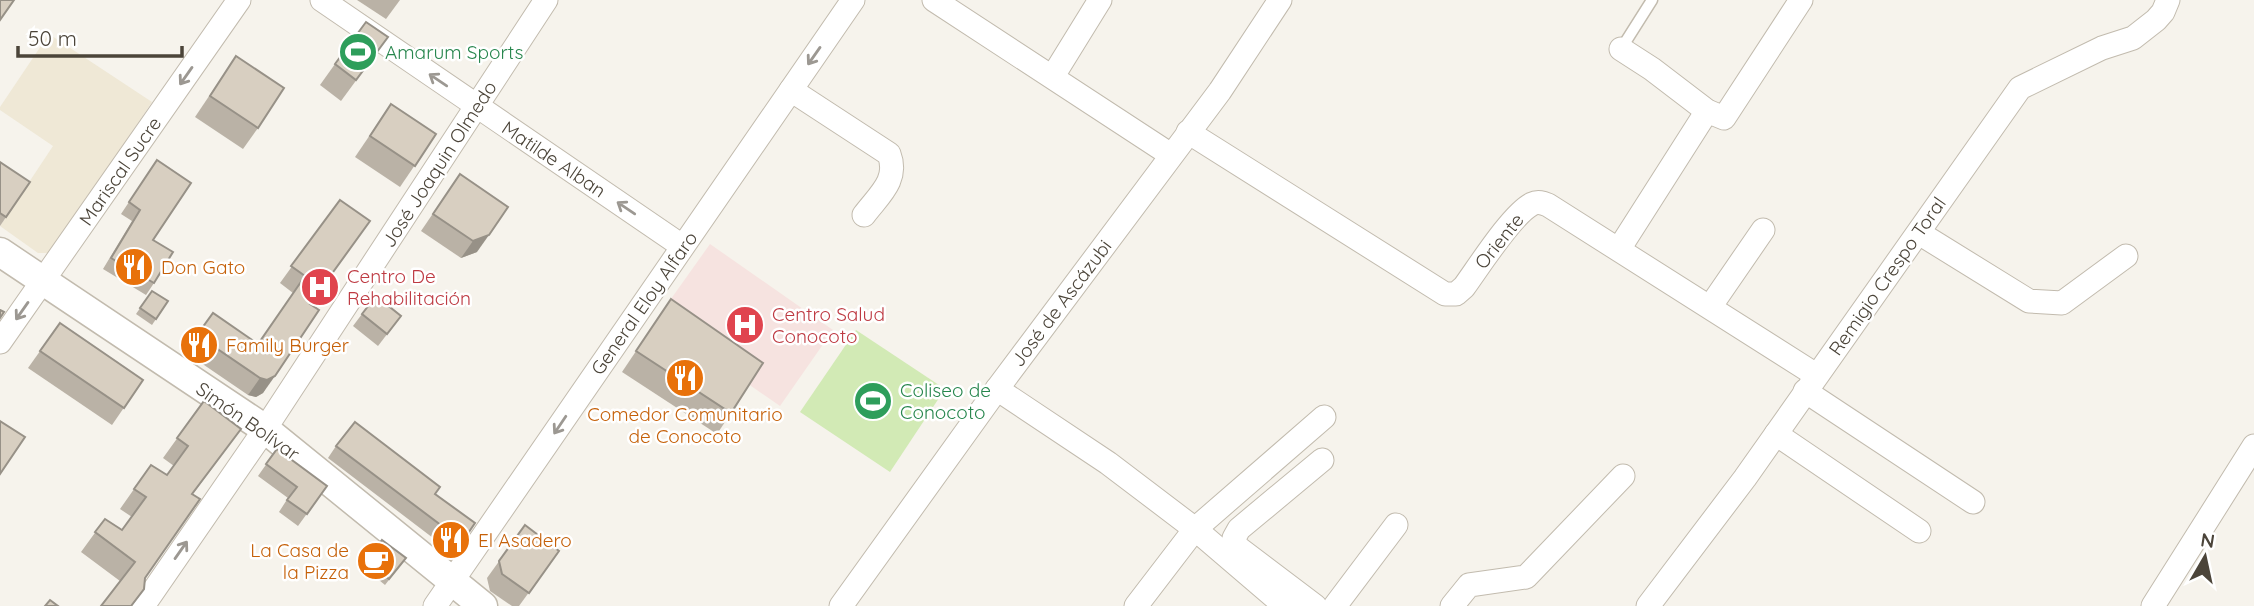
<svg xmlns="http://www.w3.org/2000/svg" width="2254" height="606" font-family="Quicksand,sans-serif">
<rect width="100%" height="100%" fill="#f6f3ec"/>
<path fill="#efe8d6" d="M49,34L152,102L51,253H38L0,226L53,146L0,110V107Z"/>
<path fill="#f6e3e0" d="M710,244L833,330L780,406L656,320Z"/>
<path fill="#d2eab5" d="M856,330L945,389L890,472L800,412Z"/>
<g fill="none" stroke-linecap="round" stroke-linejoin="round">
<defs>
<path id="service" d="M1621,49L1652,0"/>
<g id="minor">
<path d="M322,0L682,246"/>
<path d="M934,0L1171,155"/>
<path d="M1621,49L1652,69L1707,111L1724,118L1801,0"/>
<path d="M1053,76L1100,0"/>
<path d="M791,90L889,154C899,180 879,195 864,215"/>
<path d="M1188,132L1445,294H1456L1464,287C1478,268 1512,214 1532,204C1538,201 1543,203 1548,205L1816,375"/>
<path d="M1919,233L2029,301L2062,303L2126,256"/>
<path d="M1619,249L1707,111"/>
<path d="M1710,307L1763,230"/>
<path d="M0,342L239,0"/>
<path d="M997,389L1108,463L1195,529L1285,606"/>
<path d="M1805,391L1973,502"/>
<path d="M1776,434L1919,531"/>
<path d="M143,606L265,429L546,0"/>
<path d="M435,606L853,0"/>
<path d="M841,606L997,389L1220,91L1280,0"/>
<path d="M1136,606L1195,529L1324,417"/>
<path d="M1315,606L1237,547L1234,538L1239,529L1322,460"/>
<path d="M1335,606L1396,525"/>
<path d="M1452,606L1469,585L1526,577L1623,476"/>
<path d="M1648,606L1745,478L2020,88L2102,48L2133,38L2156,20L2163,12L2168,0"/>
<path d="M2153,606L2254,446"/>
</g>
<path id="tertiary" d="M0,252L265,429L483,606"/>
</defs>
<use href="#service" stroke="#c2bbae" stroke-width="13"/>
<use href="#minor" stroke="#c2bbae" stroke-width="25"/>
<use href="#tertiary" stroke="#c2bbae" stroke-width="31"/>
<use href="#service" stroke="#fff" stroke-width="10"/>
<use href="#minor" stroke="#fff" stroke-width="23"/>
<use href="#tertiary" stroke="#fff" stroke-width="28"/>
</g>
<g fill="#bab2a6">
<path d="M357,0H400L386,19Z"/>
<path d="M388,37L341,101L320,85L335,64Z"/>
<path d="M236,56L258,128L243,149L195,117Z"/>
<path d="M391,104L436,134L400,187L355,157Z"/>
<path d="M157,160L153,240L154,283L146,295L103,269L132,221L121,214Z"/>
<path d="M0,162L30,182L0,226Z"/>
<path d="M460,174L477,252L461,258L421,231Z"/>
<path d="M340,200L310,304L263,393L256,397L248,395L185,352L213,313L258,344L293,293L280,283Z"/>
<path d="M152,291L168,301L152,325L136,314Z"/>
<path d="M671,299L731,413L717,434L622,372Z"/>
<path d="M362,314L401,316L378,346L353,326Z"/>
<path d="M60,323L143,380L112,425L28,368Z"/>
<path d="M204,401L227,448L193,494L145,578L144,589L132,606H101L120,581L81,552L105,519L122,530L132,517L120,509L151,465L167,475L174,466L163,458Z"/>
<path d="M336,446L435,495L475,523L452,556L435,544L437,541L328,458Z"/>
<path d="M277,449L327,486L298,526L279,512L288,498L258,476Z"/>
<path d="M525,525L559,551L519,606H512L490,591L487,578Z"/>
<path d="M406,558L385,585L362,566L366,560Z"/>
</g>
<g fill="#979187">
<path d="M489,235L477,252L461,258L473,241Z"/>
<path d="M275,376L263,393L256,397L248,395L260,378Z"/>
</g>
<g fill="#d8cfc1" stroke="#979187" stroke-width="2">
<path d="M0,0H14L0,20Z"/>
<path d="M366,22L388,37L356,80L335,64Z"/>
<path d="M236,56L284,88L258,128L210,96Z"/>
<path d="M391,104L436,134L415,166L370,136Z"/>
<path d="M157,160L191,183L153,240L173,252L154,283L111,258L140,210L129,202Z"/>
<path d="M0,162L30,182L6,217L0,213Z"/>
<path d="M460,174L508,207L489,235L473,241L433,214Z"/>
<path d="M340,200L370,221L310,304L319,310L275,376L267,380L260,378L197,335L213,313L258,344L305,276L291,266Z"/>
<path d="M152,291L168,301L156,319L140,308Z"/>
<path d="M376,296L401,316L387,334L362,314Z"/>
<path d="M671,299L763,363L731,413L636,351Z"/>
<path d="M0,310L4,312L0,318Z"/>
<path d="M60,323L143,380L124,408L40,351Z"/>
<path d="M204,401L241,429L192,494L200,499L145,578L144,589L131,606H101L135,562L95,532L105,519L122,530L146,497L134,489L151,465L167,475L188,446L177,438Z"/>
<path d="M0,421L25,437L0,474Z"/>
<path d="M355,422L440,487L435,494L475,523L460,545L443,533L446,529L336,446Z"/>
<path d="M277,449L327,486L307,514L287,500L297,487L266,464Z"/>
<path d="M525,525L559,551L529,593L502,574L499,561Z"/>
<path d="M382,540L406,558L389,579L366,560Z"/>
<path d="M50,600L58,606H45Z"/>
</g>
<defs><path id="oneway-shaft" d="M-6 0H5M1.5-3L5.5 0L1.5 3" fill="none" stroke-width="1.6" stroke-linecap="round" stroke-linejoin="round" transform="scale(1.75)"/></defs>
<g stroke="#9c9892">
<use href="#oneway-shaft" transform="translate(814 56) rotate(125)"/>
<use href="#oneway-shaft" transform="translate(186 76) rotate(125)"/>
<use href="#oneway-shaft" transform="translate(438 80) rotate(-146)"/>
<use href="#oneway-shaft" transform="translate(626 208) rotate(-146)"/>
<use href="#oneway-shaft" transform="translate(22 311) rotate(125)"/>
<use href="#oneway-shaft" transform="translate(560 425) rotate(124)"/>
<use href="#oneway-shaft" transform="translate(181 550) rotate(-55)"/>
</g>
<defs>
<symbol id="stadium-disc" viewBox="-11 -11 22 22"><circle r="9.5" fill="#2e9e5b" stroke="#fff"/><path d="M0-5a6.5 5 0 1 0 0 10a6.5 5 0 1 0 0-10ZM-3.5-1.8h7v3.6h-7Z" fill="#fff"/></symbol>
<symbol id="restaurant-disc" viewBox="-11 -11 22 22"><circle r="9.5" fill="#e8710a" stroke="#fff"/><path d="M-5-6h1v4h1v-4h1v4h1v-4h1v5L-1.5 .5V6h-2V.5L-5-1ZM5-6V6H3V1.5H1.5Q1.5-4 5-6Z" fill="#fff"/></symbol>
<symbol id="hospital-disc" viewBox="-11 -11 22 22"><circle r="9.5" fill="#e0444e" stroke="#fff"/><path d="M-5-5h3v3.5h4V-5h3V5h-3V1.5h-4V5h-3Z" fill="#fff"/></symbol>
<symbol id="cafe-disc" viewBox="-11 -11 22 22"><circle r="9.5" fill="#e8710a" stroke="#fff"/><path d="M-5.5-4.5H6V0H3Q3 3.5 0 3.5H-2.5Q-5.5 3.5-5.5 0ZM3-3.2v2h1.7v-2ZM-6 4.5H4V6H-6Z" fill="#fff"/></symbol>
</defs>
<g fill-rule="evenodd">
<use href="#stadium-disc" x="336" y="30" width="44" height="44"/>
<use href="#restaurant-disc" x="112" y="245" width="44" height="44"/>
<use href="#hospital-disc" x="298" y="265" width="44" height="44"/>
<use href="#hospital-disc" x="723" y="303" width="44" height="44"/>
<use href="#restaurant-disc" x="177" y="323" width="44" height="44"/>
<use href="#restaurant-disc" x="663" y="356" width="44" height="44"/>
<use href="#stadium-disc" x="851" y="379" width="44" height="44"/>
<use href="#restaurant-disc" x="429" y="518" width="44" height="44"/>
<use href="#cafe-disc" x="354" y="539" width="44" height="44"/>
</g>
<g text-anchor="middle" stroke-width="5" stroke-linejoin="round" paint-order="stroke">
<g font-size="19" fill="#27864d" stroke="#fff" text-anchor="start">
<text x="385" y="59">Amarum Sports</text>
<text x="900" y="397">Coliseo de<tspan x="900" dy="22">Conocoto</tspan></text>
</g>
<g font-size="19" fill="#4b4439" stroke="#fff">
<text transform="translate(554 159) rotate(34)" y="7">Matilde Alban</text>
<text transform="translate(439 164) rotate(-57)" y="7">José Joaquin Olmedo</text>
<text transform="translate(120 171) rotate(-55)" y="7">Mariscal Sucre</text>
<text transform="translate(1499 241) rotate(-51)" y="7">Oriente</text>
<text transform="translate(1887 276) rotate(-55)" y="7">Remigio Crespo Toral</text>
<text transform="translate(644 303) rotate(-55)" y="7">General Eloy Alfaro</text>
<text transform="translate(1061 303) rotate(-53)" y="7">José de Ascázubi</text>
<text transform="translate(248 421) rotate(35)" y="7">Simón Bolívar</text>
</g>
<g font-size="19" fill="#c56008" stroke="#fff" text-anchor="start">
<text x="161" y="274">Don Gato</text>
<text x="226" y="352">Family Burger</text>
<text x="685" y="421" text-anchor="middle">Comedor Comunitario<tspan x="685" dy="22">de Conocoto</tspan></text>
<text x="478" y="547">El Asadero</text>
<text x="349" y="557" text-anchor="end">La Casa de<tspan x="349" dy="22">la Pizza</tspan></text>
</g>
<g font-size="19" fill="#be3a42" stroke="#fff" text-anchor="start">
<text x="347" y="283">Centro De<tspan x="347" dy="22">Rehabilitación</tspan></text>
<text x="772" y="321">Centro Salud<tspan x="772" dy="22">Conocoto</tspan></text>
</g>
</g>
<g transform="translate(2205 557) rotate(9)" stroke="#ffffff" stroke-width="5" paint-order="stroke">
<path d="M0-5L12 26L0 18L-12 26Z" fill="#4b4439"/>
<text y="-10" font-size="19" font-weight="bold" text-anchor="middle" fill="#4b4439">N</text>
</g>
<path d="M18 46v10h164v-10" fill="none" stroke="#4b4439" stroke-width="3.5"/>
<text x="28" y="46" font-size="21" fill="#4b4439" stroke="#ffffff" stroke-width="5" paint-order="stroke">50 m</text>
</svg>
